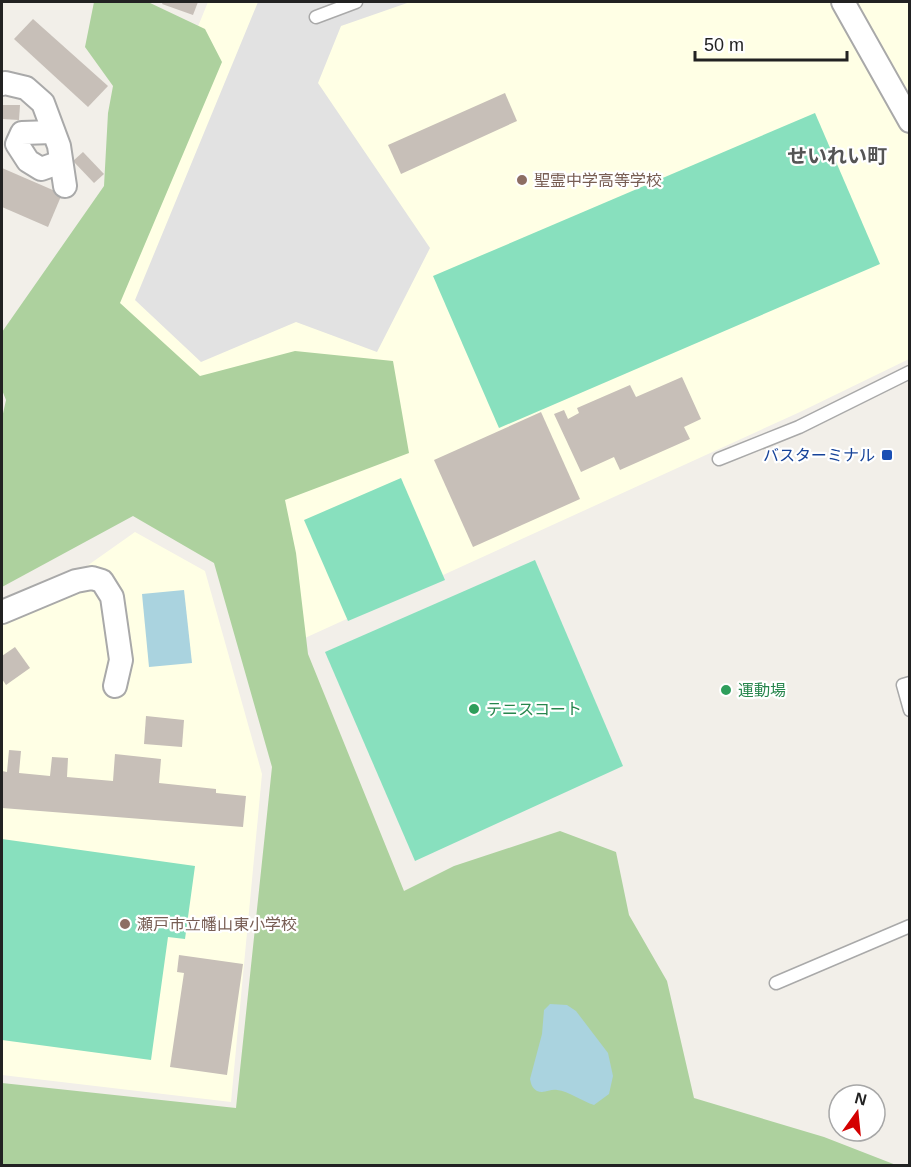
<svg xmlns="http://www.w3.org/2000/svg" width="911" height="1167" font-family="Arial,'Noto Sans JP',sans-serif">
<rect width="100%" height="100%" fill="#f2efe9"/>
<g fill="#ffffe5">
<path d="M208,2H909V359L800,412L283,648L250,550L35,424Z"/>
<path d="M135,532L205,571L262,774L231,1102L2,1075V626Z"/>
</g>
<path fill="#add19e" d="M94,2H148L205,29L222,62L120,303L200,376L295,351L393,361L409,453L285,500L296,553L308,654L404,891L454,866L560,831L616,852L629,915L667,981L694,1098L824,1137L896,1165H2V1083L236,1108L272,767L214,563L133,516L2,587V418L6,400L2,390V332L104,186L108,113L113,86L85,47Z"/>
<g fill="#88e0be">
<path d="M815,113L880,264L499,428L433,276Z"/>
<path d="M401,478L445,580L348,621L304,520Z"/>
<path d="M535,560L623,766L415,861L325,652Z"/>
<path d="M2,839L195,866L185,939L168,937L151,1060L2,1040Z"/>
</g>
<path fill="#e2e2e2" d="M258,2H410L341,26L318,83L430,248L377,352L296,322L201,362L135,300Z"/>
<g fill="#aad3df">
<path d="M184,590L192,663L149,667L142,594Z"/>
<path d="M550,1004L567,1005L576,1011L608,1053L613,1076L609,1094L594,1105C581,1101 569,1091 557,1090C550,1089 544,1094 537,1091C532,1088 531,1084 530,1079L542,1034L544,1010Z"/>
</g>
<g fill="#c7bfb8">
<path d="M163,2H198L193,15L162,4Z"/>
<path d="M33,19L108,86L88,107L14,39Z"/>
<path d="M505,93L517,121L401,174L388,145Z"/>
<path d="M2,105H20L19,120L2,119Z"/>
<path d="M83,152L104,174L94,183L73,161Z"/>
<path d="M2,168L62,194L48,227L2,207Z"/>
<path d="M682,377L701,419L684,427L690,439L620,470L614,457L581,472L554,414L564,410L568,419L579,413L577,408L630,385L636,397Z"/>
<path d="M541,412L580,499L473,547L434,460Z"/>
<path d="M15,647L30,668L6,685L2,679V656Z"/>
<path d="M146,716L184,720L182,747L144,744Z"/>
<path d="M9,750L21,751L19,773L50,776L52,757L68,758L67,777L113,781L115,754L161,759L159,783L216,789V793L246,796L243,827L2,808V771L7,772Z"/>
<path d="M179,955L243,964L227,1075L170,1067L184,973L177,972Z"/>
</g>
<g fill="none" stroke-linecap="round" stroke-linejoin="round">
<defs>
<g id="lane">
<path d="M316,17L356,2"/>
<path d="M719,459L799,427L910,372"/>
<path d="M910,683L903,685L910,710"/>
<path d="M776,983L910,926"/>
</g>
<g id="street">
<path d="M843,2L910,121"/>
<path d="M2,84L5,83L26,88L43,103L59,146L65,186"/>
<path d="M53,132L22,133L17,144L28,161L41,169L61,162"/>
<path d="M2,612L76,581L92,578L102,581L112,597L121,660L115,686"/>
</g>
</defs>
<use href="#lane" stroke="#a9a9a9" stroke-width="15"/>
<use href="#street" stroke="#a9a9a9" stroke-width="26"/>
<use href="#lane" stroke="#fff" stroke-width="12"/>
<use href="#street" stroke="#fff" stroke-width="22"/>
</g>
<g fill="#8d6e63" stroke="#fff" stroke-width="2">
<circle cx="522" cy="180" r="6"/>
<circle cx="125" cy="924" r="6"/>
</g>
<rect fill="#1a4fb4" stroke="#fff" stroke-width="2" x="881" y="449" width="12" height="12" rx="3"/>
<g fill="#2e9e5b" stroke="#fff" stroke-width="2">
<circle cx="726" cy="690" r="6"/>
<circle cx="474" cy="709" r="6"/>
</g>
<g text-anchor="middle" stroke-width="4.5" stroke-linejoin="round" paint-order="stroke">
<g font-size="16" fill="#785e54" stroke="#fff" text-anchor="start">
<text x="534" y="186">聖霊中学高等学校</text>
<text x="137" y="930">瀬戸市立幡山東小学校</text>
</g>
<g font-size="16" fill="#164399" stroke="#fff" text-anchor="end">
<text x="875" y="461">バスターミナル</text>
</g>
<g font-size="16" fill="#27864d" stroke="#fff" text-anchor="start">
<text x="738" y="696">運動場</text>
<text x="486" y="715">テニスコート</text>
</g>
<g font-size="20" font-weight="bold" fill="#555" stroke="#fff">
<text x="837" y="163">せいれい町</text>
</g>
</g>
<rect width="911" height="1167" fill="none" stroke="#222222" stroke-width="6"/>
<g transform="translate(857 1113) rotate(15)"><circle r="28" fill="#ffffff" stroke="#a7a7a7" stroke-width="1.5"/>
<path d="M0-4.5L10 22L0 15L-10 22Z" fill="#d40000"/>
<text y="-9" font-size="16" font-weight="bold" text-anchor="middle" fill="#222222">N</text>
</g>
<path d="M695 51v9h152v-9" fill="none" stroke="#222222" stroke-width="3"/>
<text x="704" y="51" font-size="18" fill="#222222" stroke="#ffffff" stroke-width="4.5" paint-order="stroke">50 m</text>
</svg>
